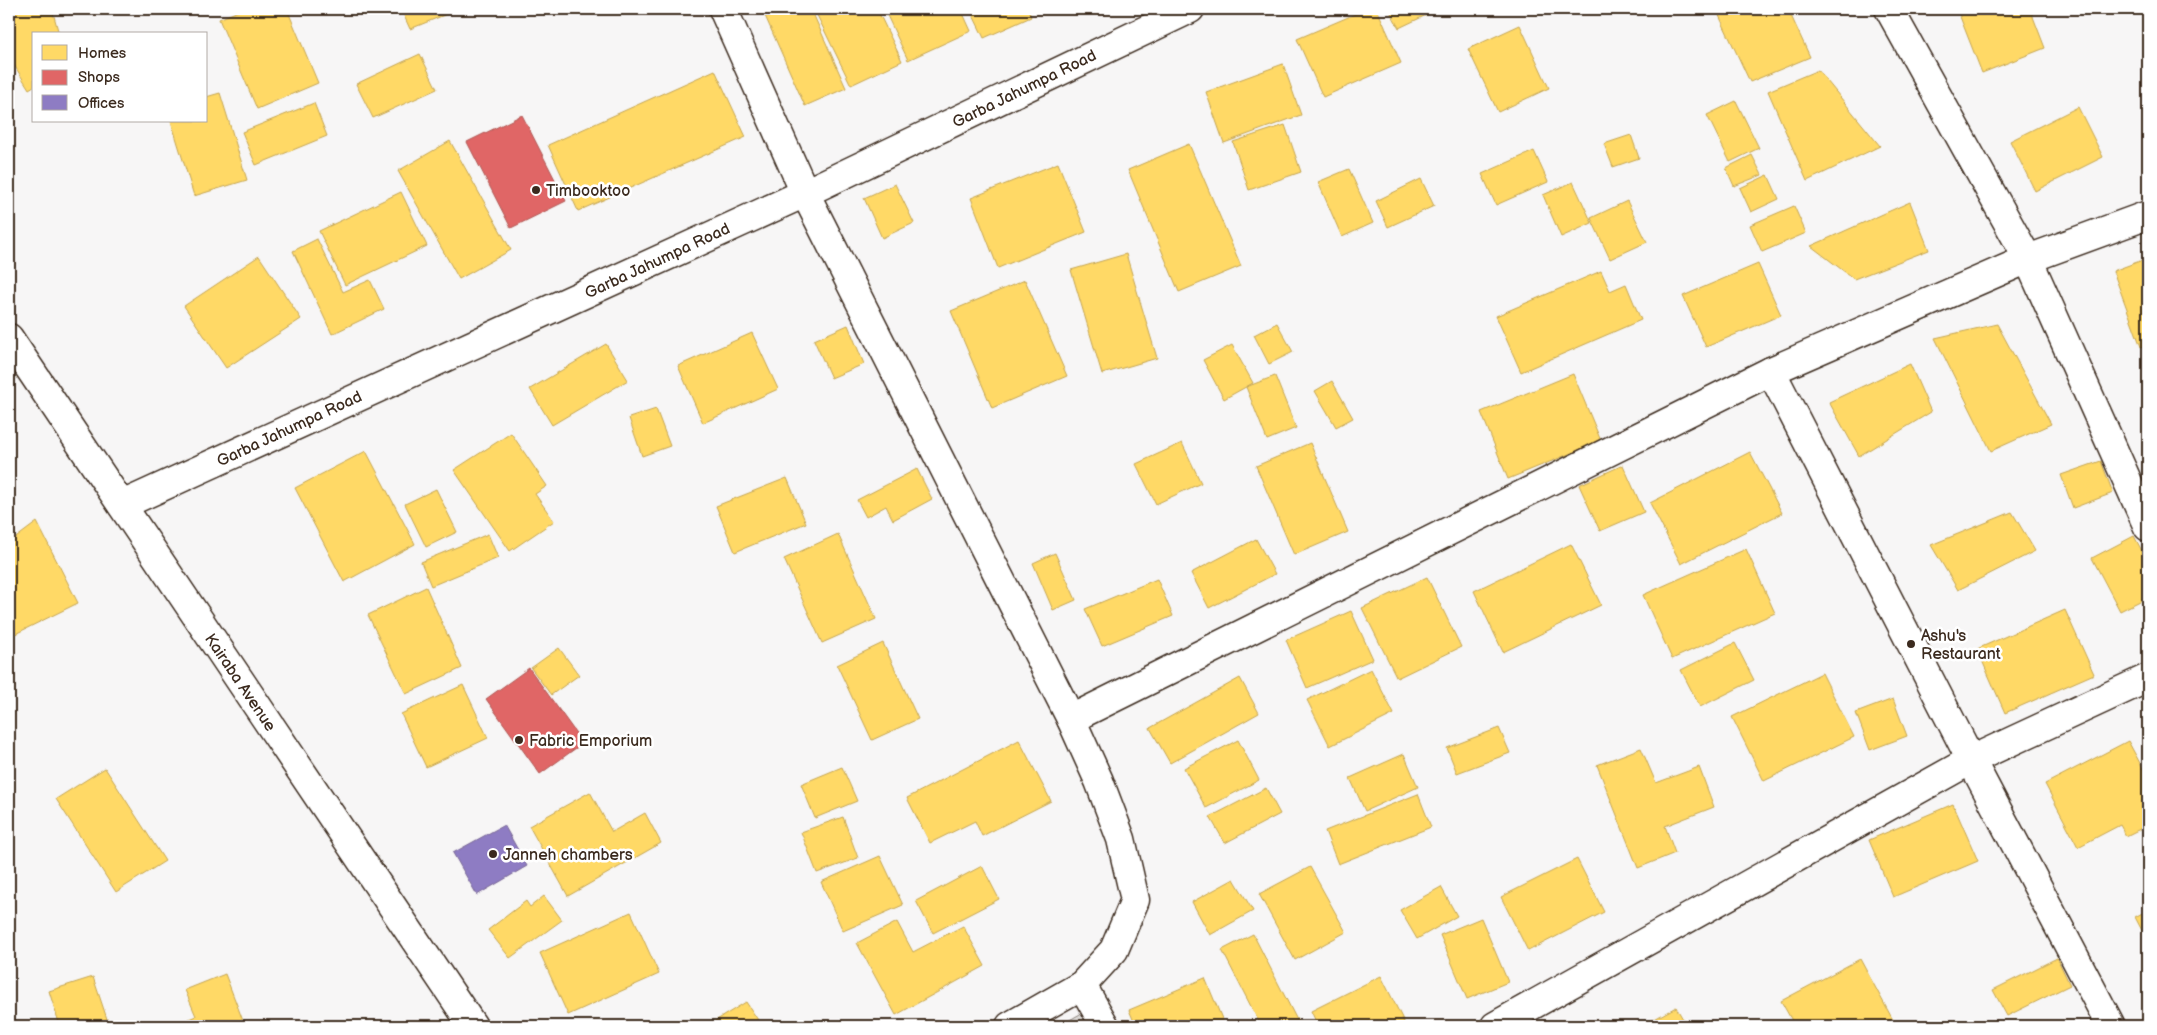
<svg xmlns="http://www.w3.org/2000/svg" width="2157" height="1035" font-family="'Balsamiq Sans',sans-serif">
<rect width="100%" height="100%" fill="#f7f6f6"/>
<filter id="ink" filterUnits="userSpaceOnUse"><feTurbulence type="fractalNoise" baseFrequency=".02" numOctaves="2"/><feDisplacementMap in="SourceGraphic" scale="10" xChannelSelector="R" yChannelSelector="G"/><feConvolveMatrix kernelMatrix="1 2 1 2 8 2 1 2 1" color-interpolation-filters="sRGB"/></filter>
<g filter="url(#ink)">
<path fill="#dbd9d6" stroke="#8b827a" d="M1082,1013L1090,1026H1059Z"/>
<g fill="#ffd966" stroke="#c4a450">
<path d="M13,9H52L59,34H34V86L29,89L9,57V12Z"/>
<path d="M243,9H287L318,83L257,109L219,19Z"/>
<path d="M401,9H459L410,29Z"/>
<path d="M762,9H811L846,88L805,106Z"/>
<path d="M814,9H877L902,61L851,85Z"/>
<path d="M884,9H961L971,31L908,60Z"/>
<path d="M970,9H1028L1031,17L984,38Z"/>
<path d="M1367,9H1377L1401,63L1323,97L1297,39Z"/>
<path d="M1389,9H1439L1399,28Z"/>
<path d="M1716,9H1788L1810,57L1750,82Z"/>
<path d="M1957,9H2030L2045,48L1982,73Z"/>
<path d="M1520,25L1549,88L1498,112L1468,49Z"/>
<path d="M420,54L437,89L373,118L356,84Z"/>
<path d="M1283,64L1301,115L1224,143L1206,92Z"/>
<path d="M715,70L746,137L578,211L548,145Z"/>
<path d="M1818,70L1880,146L1807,181L1768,91Z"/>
<path d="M220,93L247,180L194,196L171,121H206V97Z"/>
<path d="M1736,101L1759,148L1730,162L1707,115Z"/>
<path d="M314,103L327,136L256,165L242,132Z"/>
<path d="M2078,107L2103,157L2035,191L2010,141Z"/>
<path d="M1285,125L1301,172L1249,190L1233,142Z"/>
<path d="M1631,135L1639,158L1613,167L1604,144Z"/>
<path d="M450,141L511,250L459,279L398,171Z"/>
<path d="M1189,144L1241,266L1179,292L1128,170Z"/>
<path d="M1534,151L1548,182L1496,205L1482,174Z"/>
<path d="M1752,155L1762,175L1734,186L1726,168Z"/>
<path d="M1058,163L1086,232L998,268L971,198Z"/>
<path d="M1349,169L1373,223L1342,237L1318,182Z"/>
<path d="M1768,175L1779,199L1751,212L1740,188Z"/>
<path d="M1421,179L1434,206L1388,227L1376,201Z"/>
<path d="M1573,182L1592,223L1561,237L1543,195Z"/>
<path d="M895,184L914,223L882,238L864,198Z"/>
<path d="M401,192L427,246L345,285L319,231Z"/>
<path d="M1627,201L1647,242L1610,259L1591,218Z"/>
<path d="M1910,202L1929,250L1854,279L1811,246Z"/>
<path d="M1794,206L1806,233L1762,252L1750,225Z"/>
<path d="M317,239L343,292L370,280L384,309L332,334L293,251Z"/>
<path d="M1126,254L1157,358L1102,374L1071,270Z"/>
<path d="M259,256L301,319L226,368L184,306Z"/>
<path d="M2148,258V345L2141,347L2113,271Z"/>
<path d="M1758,264L1781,315L1706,347L1683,296Z"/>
<path d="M1601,271L1610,291L1626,284L1641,320L1521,372L1496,316Z"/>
<path d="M1025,280L1067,376L992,408L951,311Z"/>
<path d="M1277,323L1293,352L1269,364L1254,335Z"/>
<path d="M1997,324L2051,424L1991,451L1935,338Z"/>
<path d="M848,325L864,364L831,378L814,340Z"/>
<path d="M752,333L778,389L703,423L678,366Z"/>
<path d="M606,344L628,380L552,425L530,389Z"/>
<path d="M1232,345L1253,383L1224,399L1203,360Z"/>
<path d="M1910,364L1931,412L1859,456L1829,402Z"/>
<path d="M1573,374L1601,441L1508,479L1481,412Z"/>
<path d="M1275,376L1296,428L1267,440L1246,387Z"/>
<path d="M1332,381L1353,418L1336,427L1315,391Z"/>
<path d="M656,409L670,446L642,456L629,418Z"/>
<path d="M511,433L547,486L535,494L554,521L510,551L454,470Z"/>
<path d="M1182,443L1201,483L1156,504L1136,464Z"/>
<path d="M1310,443L1348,532L1294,555L1256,466Z"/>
<path d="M366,451L415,544L344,582L295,488Z"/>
<path d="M1750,452L1782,513L1681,564L1650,503Z"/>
<path d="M2101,461L2113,493L2073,508L2061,475Z"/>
<path d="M1623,465L1644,512L1600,531L1579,485Z"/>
<path d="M917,469L932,499L893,520L886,506L866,517L857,500Z"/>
<path d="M787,478L806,523L735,552L716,506Z"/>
<path d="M436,489L457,532L426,547L405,504Z"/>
<path d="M2012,512L2035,551L1958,590L1931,545Z"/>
<path d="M37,522L78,603L9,637V543Z"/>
<path d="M488,534L498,558L431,586L421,562Z"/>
<path d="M838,534L876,619L822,643L784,559Z"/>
<path d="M2134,536L2148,562V597L2120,611L2092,558Z"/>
<path d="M1256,539L1275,574L1209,608L1191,573Z"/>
<path d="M1571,544L1601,605L1503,652L1474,591Z"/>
<path d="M1746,549L1775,613L1672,659L1643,595Z"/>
<path d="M1055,553L1076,600L1053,610L1033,563Z"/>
<path d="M1427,577L1461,647L1397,678L1362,608Z"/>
<path d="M1157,579L1173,616L1102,646L1085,609Z"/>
<path d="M426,587L462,668L406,694L368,615Z"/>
<path d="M2065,610L2094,674L2005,713L1977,649Z"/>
<path d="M1351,611L1373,659L1307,688L1286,640Z"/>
<path d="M883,643L918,719L872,740L837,665Z"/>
<path d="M1735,643L1754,680L1700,707L1681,670Z"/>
<path d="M559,648L579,675L551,695L531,668Z"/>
<path d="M1371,669L1394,714L1330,746L1307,700Z"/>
<path d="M1822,673L1854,737L1764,781L1732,717Z"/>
<path d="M1240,678L1259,713L1170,763L1150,728Z"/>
<path d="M463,685L488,738L426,767L401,714Z"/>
<path d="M1893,699L1907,736L1870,750L1856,713Z"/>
<path d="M1499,728L1510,753L1457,773L1447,748Z"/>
<path d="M1019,740L1051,801L982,836L975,821L930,843L907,798Z"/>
<path d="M1238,740L1259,780L1206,808L1184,768Z"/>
<path d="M2128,741L2148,778V825L2126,836L2120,825L2078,847L2045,784Z"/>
<path d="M1641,748L1656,783L1699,767L1714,807L1665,826L1675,853L1638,868L1597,765Z"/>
<path d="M1404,754L1418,787L1365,811L1350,778Z"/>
<path d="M842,767L857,801L815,818L801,784Z"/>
<path d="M105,768L165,861L116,892L56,799Z"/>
<path d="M1266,788L1280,814L1225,843L1210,817Z"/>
<path d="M590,792L612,832L645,813L661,843L568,896L529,826Z"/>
<path d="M1418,794L1431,827L1338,864L1325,831Z"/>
<path d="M1953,804L1978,861L1893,897L1869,840Z"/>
<path d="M843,817L858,858L817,873L801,832Z"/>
<path d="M880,856L903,905L843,931L821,882Z"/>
<path d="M1577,859L1604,912L1528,951L1501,897Z"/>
<path d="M982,866L999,899L933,933L916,901Z"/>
<path d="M1310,867L1346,932L1295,960L1259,894Z"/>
<path d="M1234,879L1253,911L1210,935L1192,902Z"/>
<path d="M1441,887L1457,916L1417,939L1400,910Z"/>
<path d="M544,896L562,920L510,958L488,930L526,901L530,907Z"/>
<path d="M2148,910V942L2135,917Z"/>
<path d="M631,912L659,974L568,1015L540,953Z"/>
<path d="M1481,918L1508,982L1467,999L1440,935Z"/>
<path d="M897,922L913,952L963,926L985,966L896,1015L857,943Z"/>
<path d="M1253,934L1300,1026H1261L1222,950Z"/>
<path d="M2057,958L2070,985L2007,1016L1993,990Z"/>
<path d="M1860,959L1893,1020L1881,1026H1795L1781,1001Z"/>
<path d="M225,974L245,1026H171L196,1016L185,990Z"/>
<path d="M1381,976L1406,1026H1318L1311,1011Z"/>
<path d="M93,977L108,1022L96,1026H60L49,991Z"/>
<path d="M1205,978L1225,1026H1136L1129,1010Z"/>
<path d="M746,1002L762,1026H707Z"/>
<path d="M1676,1007L1687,1026H1642Z"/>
</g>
<g fill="#e06666" stroke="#ae5450">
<path d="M522,115L566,201L511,228L467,142Z"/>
<path d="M529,668L583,743L540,774L486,699Z"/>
</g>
<path fill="#8e7cc3" stroke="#756392" d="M504,825L527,866L477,895L453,853Z"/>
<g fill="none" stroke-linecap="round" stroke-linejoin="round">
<defs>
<g id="minor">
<path d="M723,9L805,193L1071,719L1099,781L1121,839L1135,900L1114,950L1082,985L1010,1026"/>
<path d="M1889,9L2028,259L2148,527"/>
<path d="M1771,371L1971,760L2111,1026"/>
<path d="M1071,719L1771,371L2028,259L2148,215"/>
<path d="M1082,985L1105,1026"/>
<path d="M1495,1026L1971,760L2148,678"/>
</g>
<g id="tertiary">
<path d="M9,338L473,1026"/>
<path d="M122,505L805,193L1190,9"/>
</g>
</defs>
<use href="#minor" stroke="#3b2a1e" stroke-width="31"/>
<use href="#tertiary" stroke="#3b2a1e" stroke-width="31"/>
<use href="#minor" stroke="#fff" stroke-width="28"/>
<use href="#tertiary" stroke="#fff" stroke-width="28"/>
</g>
</g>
<g fill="#3b2a1e" stroke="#fff" stroke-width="2">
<circle cx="536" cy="190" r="5"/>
<circle cx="1911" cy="644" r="5"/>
<circle cx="519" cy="740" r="5"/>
<circle cx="493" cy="854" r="5"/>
</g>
<g text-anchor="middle" stroke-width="5" stroke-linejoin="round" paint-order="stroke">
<g font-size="16" fill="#3b2a1e" stroke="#fff">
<text transform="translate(1024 88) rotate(-26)" y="6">Garba Jahumpa Road</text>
<text transform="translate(657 260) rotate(-25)" y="6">Garba Jahumpa Road</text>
<text transform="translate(289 428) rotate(-25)" y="6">Garba Jahumpa Road</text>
<text transform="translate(241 682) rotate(56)" y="6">Kairaba Avenue</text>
</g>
<g font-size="16" fill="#3b2a1e" stroke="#fff" text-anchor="start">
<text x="546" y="196">Timbooktoo</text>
<text x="1921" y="641">Ashu's<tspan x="1921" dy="18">Restaurant</tspan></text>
<text x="529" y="746">Fabric Emporium</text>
<text x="503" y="860">Janneh chambers</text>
</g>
</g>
<rect width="2157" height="1035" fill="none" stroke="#fff" stroke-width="30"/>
<rect x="15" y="15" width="2127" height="1005" fill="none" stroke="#3b2a1e" stroke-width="2" filter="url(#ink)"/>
<rect x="32" y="32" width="175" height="90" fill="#ffffff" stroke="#b1aaa5"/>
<rect x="42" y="45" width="25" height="15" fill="#ffd966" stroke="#b1aaa5"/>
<text x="78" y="58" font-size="15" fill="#3b2a1e">Homes</text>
<rect x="42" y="70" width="25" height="15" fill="#e06666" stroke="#b1aaa5"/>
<text x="78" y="82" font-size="15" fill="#3b2a1e">Shops</text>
<rect x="42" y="95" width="25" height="15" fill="#8e7cc3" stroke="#b1aaa5"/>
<text x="78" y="108" font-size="15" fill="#3b2a1e">Offices</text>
</svg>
